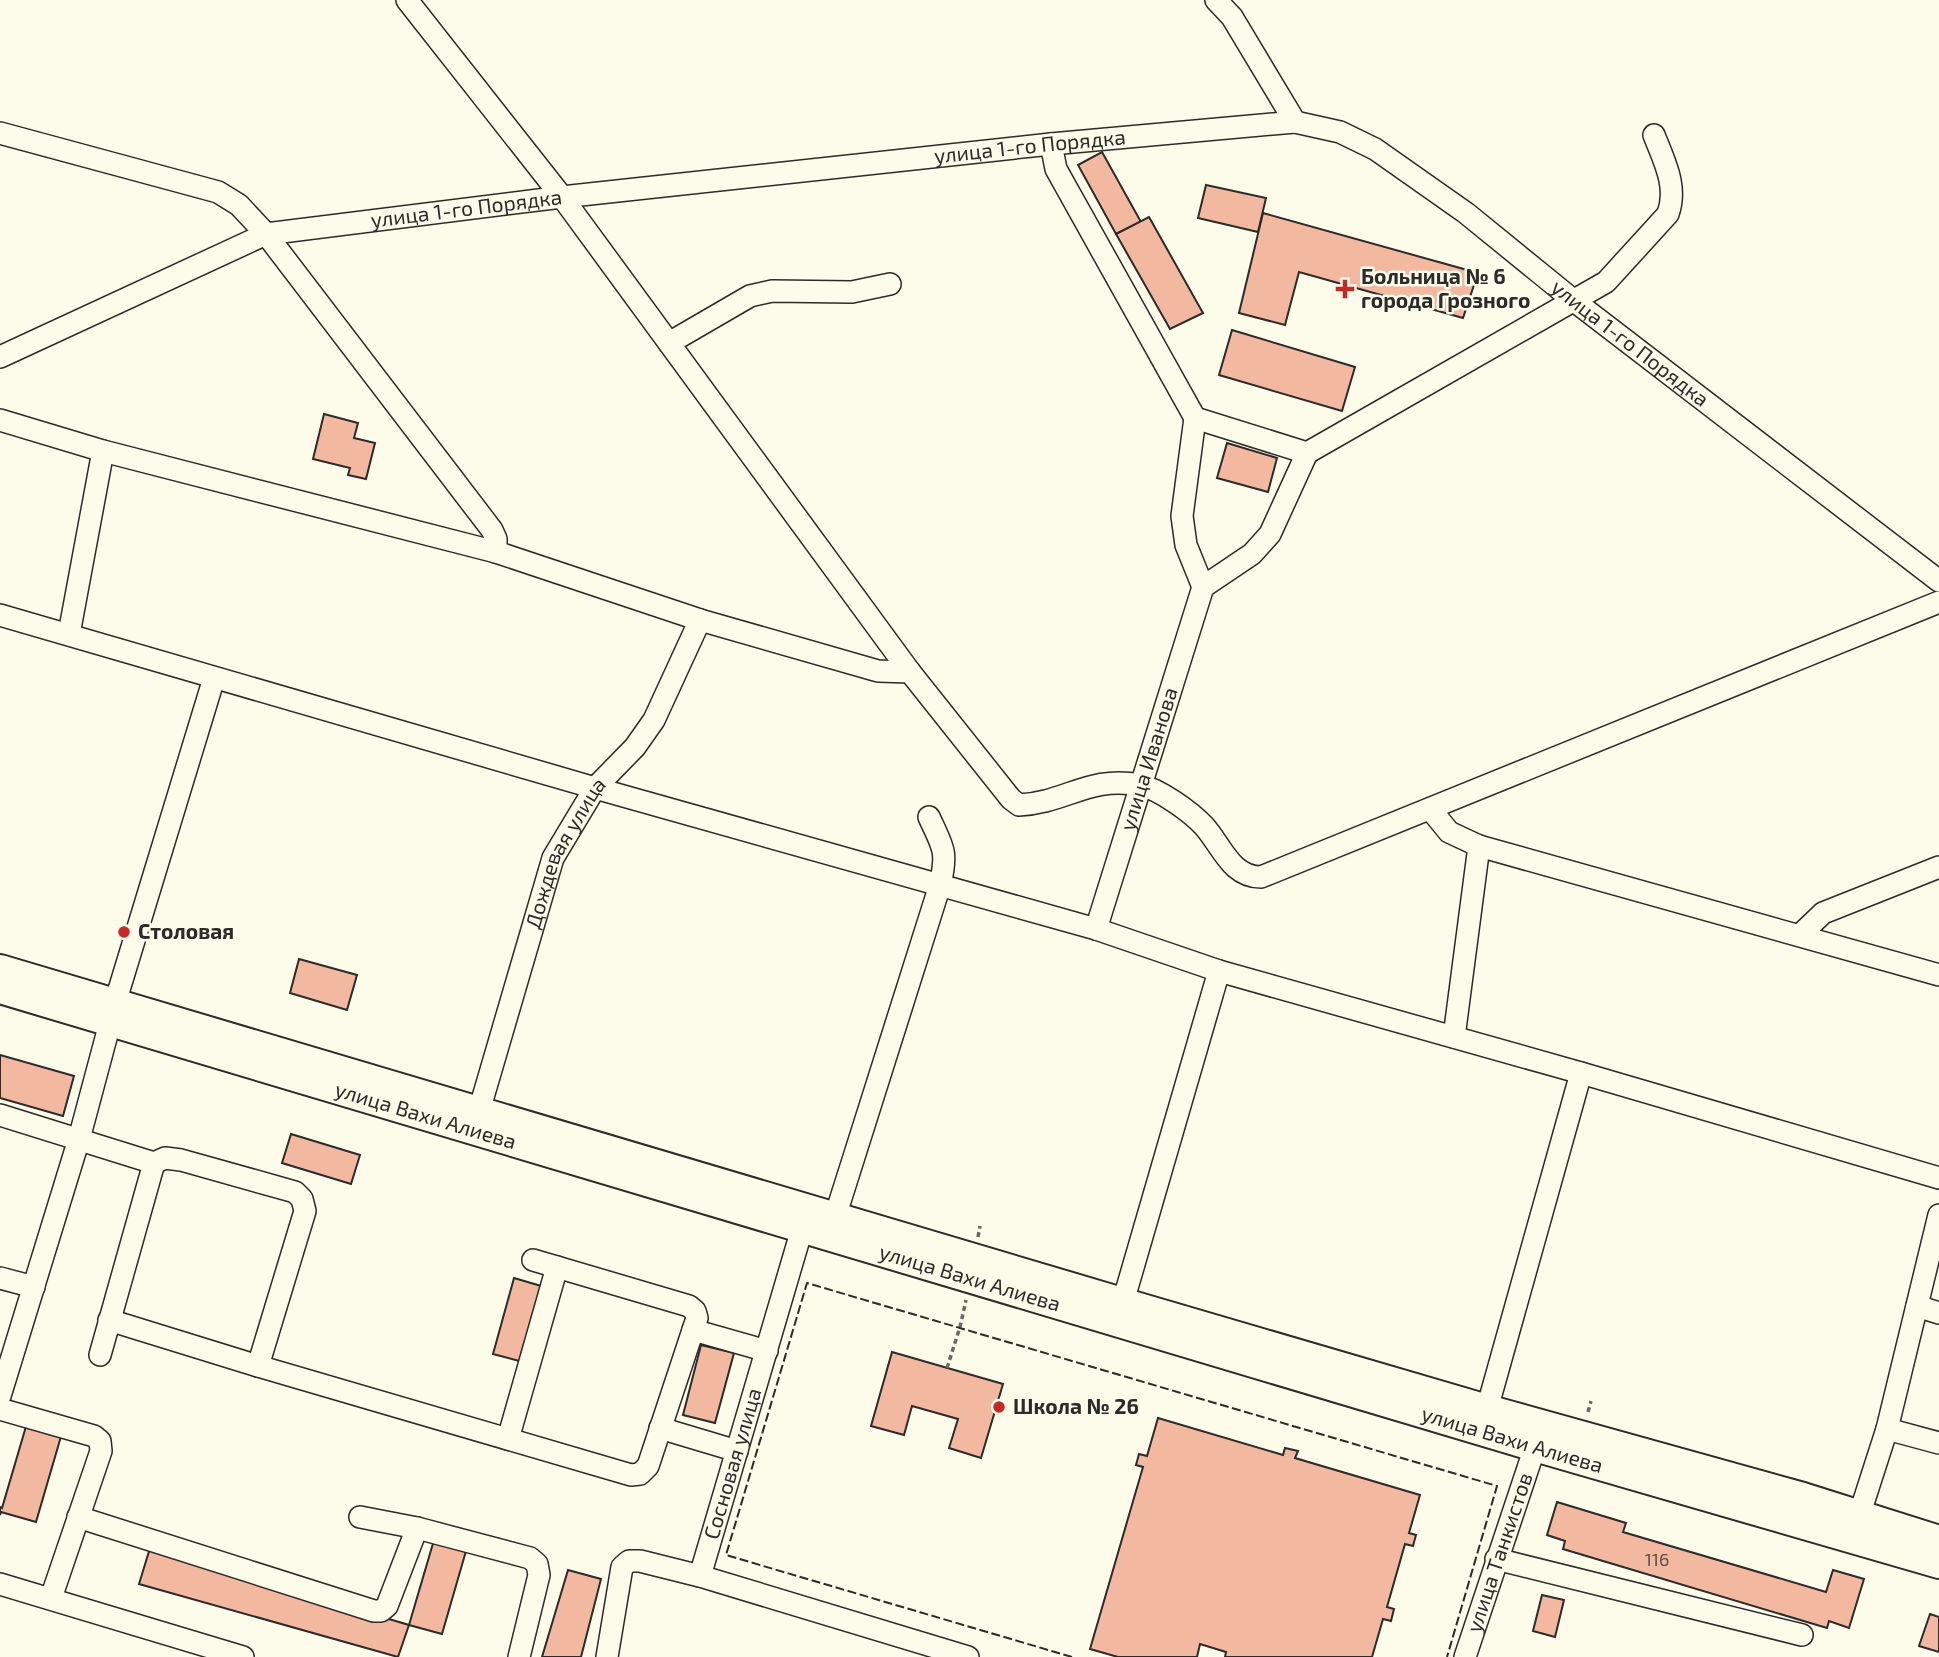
<svg xmlns="http://www.w3.org/2000/svg" width="1939" height="1657" font-family="'Exo 2',sans-serif">
<rect width="100%" height="100%" fill="#fdfbea"/>
<g fill="#f2b8a0" stroke="#2b2b2b" stroke-width="2">
<path d="M1102,152L1141,222L1116,234L1078,165Z"/>
<path d="M1206,185L1266,198L1258,232L1198,218Z"/>
<path d="M1263,213L1478,273L1463,318L1299,272L1285,325L1239,313Z"/>
<path d="M1149,217L1203,313L1170,329L1116,234Z"/>
<path d="M1232,330L1355,367L1342,411L1219,375Z"/>
<path d="M324,414L358,423L354,438L375,443L366,479L348,475L350,468L313,459Z"/>
<path d="M1227,443L1277,458L1268,492L1217,478Z"/>
<path d="M299,959L357,975L347,1010L290,993Z"/>
<path d="M0,1055L74,1076L63,1116L0,1098Z"/>
<path d="M291,1134L360,1155L351,1184L282,1163Z"/>
<path d="M514,1278L548,1288L527,1363L493,1354Z"/>
<path d="M701,1345L734,1353L715,1423L683,1415Z"/>
<path d="M892,1352L1003,1384L981,1458L949,1448L958,1419L912,1406L904,1435L871,1426Z"/>
<path d="M1158,1418L1283,1455L1285,1448L1298,1451L1295,1458L1420,1495L1409,1533L1416,1535L1413,1546L1405,1544L1387,1607L1394,1609L1391,1621L1383,1619L1372,1657H1225L1226,1652L1200,1644L1197,1657H1118L1090,1649L1143,1467L1136,1465L1139,1454L1147,1456Z"/>
<path d="M27,1423L62,1433L36,1522L1,1512L0,1515V1507L2,1508Z"/>
<path d="M1557,1502L1626,1523L1623,1532L1826,1592L1833,1570L1864,1579L1849,1628L1829,1621L1827,1628L1563,1549L1565,1541L1547,1535Z"/>
<path d="M434,1540L466,1551L442,1634L409,1625Z"/>
<path d="M150,1548L409,1625L398,1657L139,1584Z"/>
<path d="M568,1570L601,1579L581,1657H542Z"/>
<path d="M1542,1595L1564,1600L1555,1637L1533,1631Z"/>
<path d="M1930,1614L1939,1617V1652L1919,1646Z"/>
</g>
<g fill="none" stroke-linecap="round" stroke-linejoin="round">
<defs>
<g id="minor">
<path d="M407,0L562,197L910,672L1011,799L1019,805C1066,803 1089,775 1140,785C1159,789 1191,812 1204,826C1222,846 1231,877 1261,877L1939,602"/>
<path d="M1216,0L1232,17L1295,122"/>
<path d="M0,133L218,192L239,205L266,234L492,530L496,539V552"/>
<path d="M1051,144L1056,169L1195,418L1307,453L1606,282L1668,214C1678,186 1664,161 1654,135"/>
<path d="M669,343L750,296L772,291L852,292L890,284"/>
<path id="s1" d="M0,357L266,234L562,197L1051,144L1295,122L1340,132L1375,149L1466,213L1573,300L1939,581"/>
<path d="M1195,418L1182,516L1186,545L1203,587"/>
<path d="M0,420L103,451L496,552L700,620L878,671L910,672"/>
<path d="M0,615L595,788L1096,929L1219,971L1581,1073L1939,1178"/>
<path d="M69,634L103,451"/>
<path d="M1431,810L1449,832L1479,846L1939,975"/>
<path id="s2" d="M1096,929L1203,587L1252,554L1270,534L1307,453"/>
<path d="M1801,934L1823,913L1939,867"/>
<path d="M115,1003L214,678"/>
<path d="M1454,1037L1479,846"/>
<path id="s3" d="M479,1111L553,858L595,788L635,747L654,720L700,620"/>
<path d="M0,1115L154,1163"/>
<path d="M835,1217L940,885C948,850 943,848 929,817"/>
<path d="M0,1278L34,1287"/>
<path d="M1123,1302L1219,971"/>
<path d="M1917,1306L1939,1313"/>
<path d="M109,1320L258,1366"/>
<path d="M693,1330L767,1351"/>
<path d="M100,1355L154,1163L165,1158L181,1160L295,1192L302,1199L305,1211L258,1366L631,1475L640,1474L648,1466L697,1318L695,1311L689,1306L533,1260"/>
<path d="M0,1396L79,1139L110,1023"/>
<path d="M0,1409L94,1436L100,1441L101,1451L51,1598"/>
<path d="M1487,1409L1581,1073"/>
<path d="M660,1428L737,1451"/>
<path d="M1887,1429L1939,1443"/>
<path d="M508,1439L557,1267"/>
<path d="M1859,1516L1887,1429L1939,1215"/>
<path d="M78,1517L374,1611H381L387,1606L417,1528"/>
<path d="M360,1517L417,1528L530,1558L537,1564L539,1575L519,1657"/>
<path d="M1496,1559L1802,1635"/>
<path id="s4" d="M700,1576L802,1229"/>
<path d="M0,1584L243,1657"/>
<path d="M607,1657L622,1567L629,1561H640L700,1576L968,1657"/>
<path id="s5" d="M1465,1657L1535,1447"/>
</g>
<g id="major">
<path d="M0,969L1142,1308L1487,1409L1803,1497L1939,1540"/>
<path id="s6" d="M0,989L1535,1447L1939,1564"/>
</g>
</defs>
<use href="#minor" stroke="#2b2b2b" stroke-width="24"/>
<use href="#major" stroke="#2b2b2b" stroke-width="32"/>
<g stroke="#6a6964" stroke-width="3.5" stroke-dasharray="5 3.5" stroke-linecap="butt">
<path d="M978,1237L980,1226"/>
<path d="M947,1368L960,1327L966,1300"/>
<path d="M1588,1412L1591,1401"/>
</g>
<use href="#minor" stroke="#fdfbea" stroke-width="21"/>
<use href="#major" stroke="#fdfbea" stroke-width="28"/>
<path stroke="#2b2b2b" stroke-width="2" stroke-dasharray="9 3.5" stroke-linecap="butt" d="M1072,1657L726,1555L807,1283L1497,1486L1447,1657"/>
</g>
<g fill="#c62828" stroke="#fdfbea" stroke-width="2.5">
<path d="M1341.5 278.5h7v7h7v7h-7v7h-7v-7h-7v-7h7z"/>
<circle cx="124" cy="932" r="7"/>
<circle cx="999" cy="1407" r="7"/>
</g>
<g text-anchor="middle" stroke-width="5" stroke-linejoin="round" paint-order="stroke">
<g font-size="18" fill="#5d4e48">
<text x="1657" y="1566">116</text>
</g>
<g font-size="21" fill="#2b2b2b" stroke="#fdfbea">
<text dy="7" stroke="none"><textPath href="#s1" startOffset="1062">улица 1-го Порядка</textPath></text>
<text dy="7" stroke="none"><textPath href="#s1" startOffset="495">улица 1-го Порядка</textPath></text>
<text dy="7" stroke="none"><textPath href="#s1" startOffset="1734">улица 1-го Порядка</textPath></text>
<text dy="7" stroke="none"><textPath href="#s2" startOffset="178">улица Иванова</textPath></text>
<text dy="7" stroke="none"><textPath href="#s3" startOffset="273">Дождевая улица</textPath></text>
<text dy="7" stroke="none"><textPath href="#s6" startOffset="444">улица Вахи Алиева</textPath></text>
<text dy="7" stroke="none"><textPath href="#s6" startOffset="1012">улица Вахи Алиева</textPath></text>
<text dy="7" stroke="none"><textPath href="#s6" startOffset="1578">улица Вахи Алиева</textPath></text>
<text dy="7" stroke="none"><textPath href="#s4" startOffset="117">Сосновая улица</textPath></text>
<text dy="7" stroke="none"><textPath href="#s5" startOffset="110">улица Танкистов</textPath></text>
</g>
<g font-size="21" font-weight="bold" fill="#2b2b2b" stroke="#fdfbea" text-anchor="start">
<text x="1361" y="284">Больница № 6<tspan x="1361" dy="24">города Грозного</tspan></text>
<text x="138" y="939">Столовая</text>
<text x="1013" y="1414">Школа № 26</text>
</g>
</g>
</svg>
